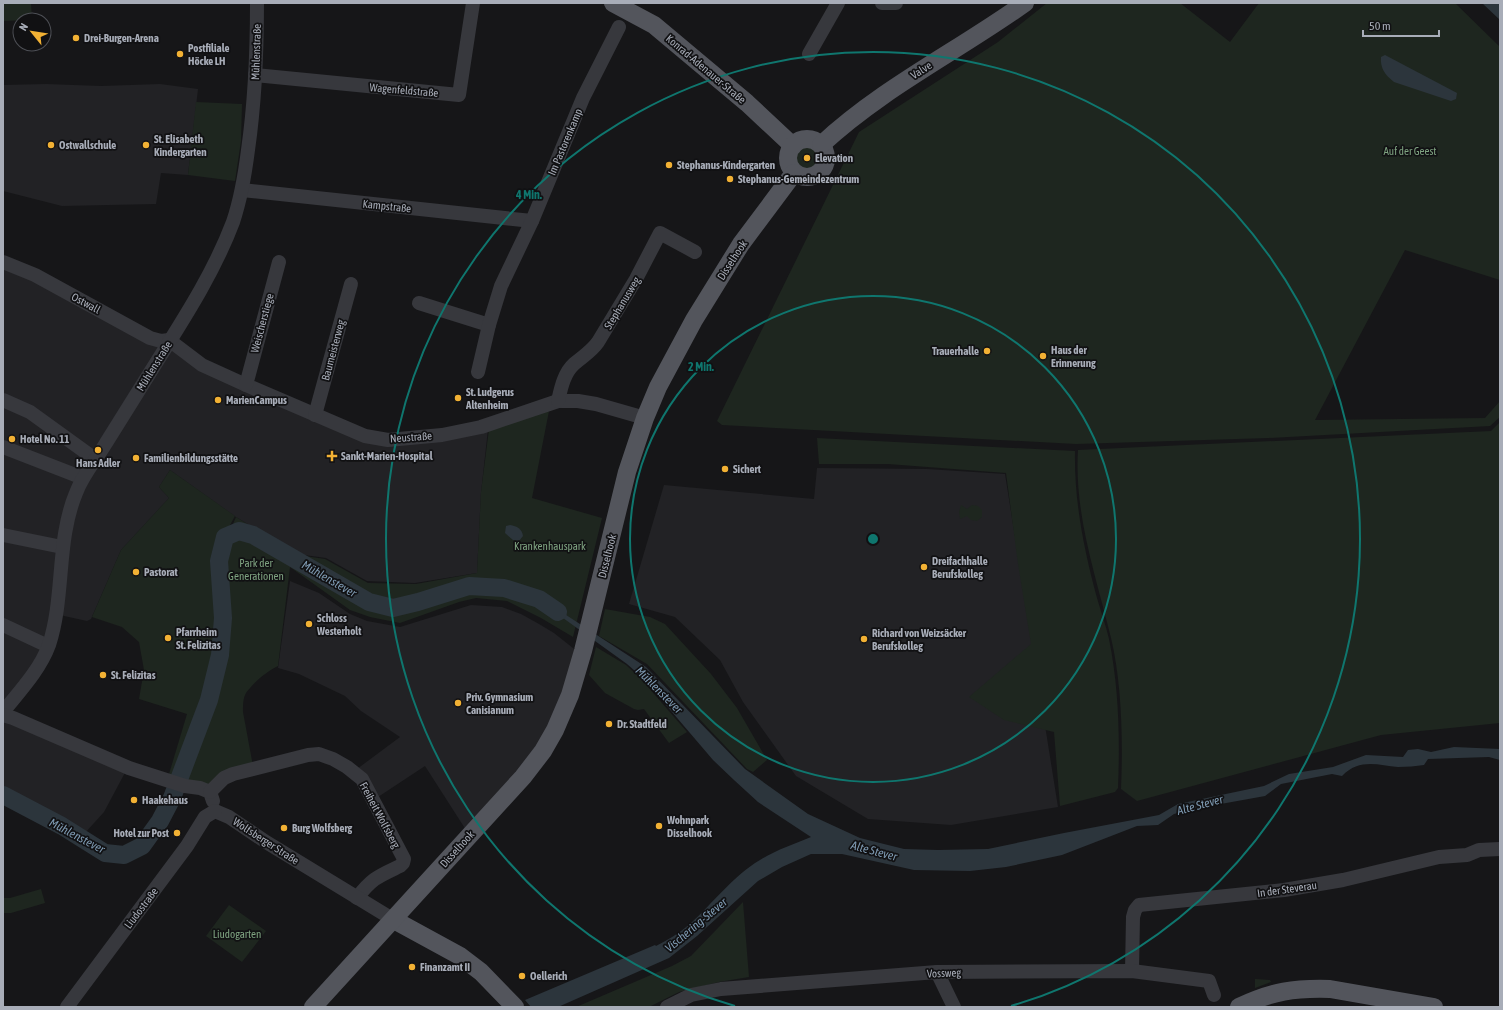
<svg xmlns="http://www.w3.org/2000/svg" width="1503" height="1010" font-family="'Asap Condensed',sans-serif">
<rect width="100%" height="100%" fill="#161618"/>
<g fill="#222225">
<path d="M46,84L101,86L160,84L198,89L188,175L161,173L156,204L62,206L3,191V85Z"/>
<path d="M3,263L363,438L488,429L481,493L477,573L415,583L367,581L326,558L297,554L236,517L170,470L159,487L169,498L121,550L91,619L87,621L55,614L48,646L3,711Z"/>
<path d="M817,468L927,469L1005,474L1058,807L951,825L868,819L796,776L743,702L720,660L675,617L629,604L664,485L814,499Z"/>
<path d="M290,581L319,593L350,614L367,621L400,627L471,605L502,607L521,614L539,624L554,633L578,652L550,734L466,830L425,766L375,799L357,769L400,737L361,711L345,696L299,674L278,668Z"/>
<path d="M3,716L128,767L104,812L84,834L3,788Z"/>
</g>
<g fill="#1e261f">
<path d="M3,3H31L32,20L3,21Z"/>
<path d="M1047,3H1180L1230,42L1259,3H1455L1500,47V280L1405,250L1315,420L1485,418L1500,401V417L1490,426L1269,438L1076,444L722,425L717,421L859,132L998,42Z"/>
<path d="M196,102L242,104L241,141L235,181L188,175Z"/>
<circle cx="807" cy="158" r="12"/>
<path d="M549,411L532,498L602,518L573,637L541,618L507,601L476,598L459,602L400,623L370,617L350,610L290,567L278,666C267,671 253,683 246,693C243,698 243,705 243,712L253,766L212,787L182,779L212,701L222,655L226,617L222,562L227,538L236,517L298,555L325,559L368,583L416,584L477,573L481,492L489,429Z"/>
<path d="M1500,422V723L1381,735L1137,801L1121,789C1123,742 1122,684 1111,638C1096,576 1074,515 1078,450L1491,431Z"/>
<path d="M817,438L1075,451C1074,501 1084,550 1097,598C1101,612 1106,626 1109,639C1119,688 1120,739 1118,788L1115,792L1060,806L1054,732L1004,720L969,697L1031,644L1018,564L1006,473L888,464H819Z"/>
<path d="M170,470L235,516L224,536L216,561L221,618L217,656L206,700L178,777L169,774L187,714L139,699L144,670L139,642L122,627L92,617L121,550L169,498L159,487Z"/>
<path d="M961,505L967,509L972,505L978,506L982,510V517L977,521L971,520L967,516L960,519L959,512Z"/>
<path d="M605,609L650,617L665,624L711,674L737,708L767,760L753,772L747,769L647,664L599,636Z"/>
<path d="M596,647L626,665L642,680L687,732L669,743L644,709L638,710L634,709L605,693L589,675Z"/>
<path d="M41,889L45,903L11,913H3V898H10Z"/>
<path d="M743,902L749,977L719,982L679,992L649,1007H576L672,966L691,956Z"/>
<path d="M229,905L266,931L242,962L206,936Z"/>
<path d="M1255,979L1270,980L1271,982L1255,988Z"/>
</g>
<g fill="#2c353c">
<path d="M1482,3H1500V20Z"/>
<path d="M1385,55L1457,93L1456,99L1451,101L1394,82C1385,75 1380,68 1381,57Z"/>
<path d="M510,525C517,526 522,529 523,536L519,541L513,540L505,533L506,526Z"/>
<path d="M540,598L646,667L745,769L808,814L860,838L904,849L938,850L988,849L1064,833L1159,815L1178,804L1264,786L1289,774L1333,767L1366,755L1403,757L1408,750L1418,749L1431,752L1454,747L1500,749V760L1489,757L1428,759L1424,765C1416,766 1407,767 1398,767C1378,765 1359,758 1342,776L1332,774L1281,784L1265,796L1193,809L1174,814L1158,825L1137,826L1062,855L1006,867L970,871L914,870L842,854H811L782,867L758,881L697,936L669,958L558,1007H531L525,1000L655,945L656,946C668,940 679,933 690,924C713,903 733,876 760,860C776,850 794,844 811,837L758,802L734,780L713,760L643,678L627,664L538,600Z"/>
</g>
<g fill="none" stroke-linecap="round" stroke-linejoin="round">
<path stroke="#2c353c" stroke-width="18" d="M3,795L62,826L105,853L124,855L142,846L160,821L172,798L209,700L220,655L223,618L219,561L225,537L239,531L253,535L369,602L393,608L418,602L469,586L504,588L539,599L558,612"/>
<g stroke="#37383d" stroke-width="14">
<path d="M882,3H896"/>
<path d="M809,54L838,3"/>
<path d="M255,75L459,95L473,3"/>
<path d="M242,190L532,221"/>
<path d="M3,262L35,275L150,338L161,341L169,340"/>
<path d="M419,303L489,325"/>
<path d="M169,340L202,365L246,385L365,436L388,440L442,435L481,427L558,401H578L596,404L645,418"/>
<path d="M478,372L489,325L501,286L532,221L583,98L619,27"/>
<path d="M246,385L279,262"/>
<path d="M3,400L30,412L95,459"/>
<path d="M558,401C561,388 564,373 574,364C583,356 591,352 598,342L636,279L660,233L695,252"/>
<path d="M315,415L351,284"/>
<path d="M3,447L83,478"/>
<path d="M3,535L62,547"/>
<path d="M3,625L48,646"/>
<path d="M3,712C19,692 40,670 49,645C65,596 56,541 76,493C83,474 96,460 106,443C121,419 136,395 151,371C181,323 213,275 233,222C241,198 245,174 248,150C255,101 257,52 257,3"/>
<path d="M3,715L13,718L129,768L185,786L200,788L210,792L213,801"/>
<path d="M210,792L224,778L233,774L308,755L319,754L333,759L347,767L362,779L404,859L403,863L400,866C379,876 372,878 357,898"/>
<path d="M215,811L229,817L266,842L394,920"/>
<path d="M1132,971L1133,917L1135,910L1139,905L1284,890L1343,880L1439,857L1467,855L1479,850L1500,849"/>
<path d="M937,972L954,1007"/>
<path d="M67,1007L187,846L205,817L215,811"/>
<path d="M667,1007L691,995L721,989L937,972L1132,971L1209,981L1214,995"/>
</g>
<g stroke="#53555c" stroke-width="18">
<path d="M613,3L654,25L747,103L793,146"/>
<circle cx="807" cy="158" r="19"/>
<path d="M821,145C882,88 958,51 1025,3"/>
<path d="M394,920L460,956L481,972L515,1007"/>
<path d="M313,1007L523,777L543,751L555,730L570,695L583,651L627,472L645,418L658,387L694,320L741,244L794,173"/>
<path d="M1239,1007C1273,991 1294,988 1330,989L1434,1007"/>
</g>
</g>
<g fill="none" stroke="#0f766e" stroke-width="2">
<circle cx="873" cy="539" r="243"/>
<path d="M735 1006A487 487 0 1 1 1011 1006"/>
</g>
<g fill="#f2b134" stroke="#111113" stroke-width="1.5">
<circle cx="76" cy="38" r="4"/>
<circle cx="180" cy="54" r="4"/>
<circle cx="51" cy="145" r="4"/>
<circle cx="146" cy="145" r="4"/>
<circle cx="807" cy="158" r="4"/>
<circle cx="669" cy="165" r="4"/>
<circle cx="730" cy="179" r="4"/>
<circle cx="987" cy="351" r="4"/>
<circle cx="1043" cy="356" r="4"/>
<circle cx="458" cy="398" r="4"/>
<circle cx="218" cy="400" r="4"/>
<circle cx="12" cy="439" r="4"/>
<circle cx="98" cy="450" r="4"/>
<path d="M330 450h4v4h4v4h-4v4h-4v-4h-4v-4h4z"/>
<circle cx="136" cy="458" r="4"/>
<circle cx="725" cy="469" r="4"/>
<circle cx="924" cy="567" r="4"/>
<circle cx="136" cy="572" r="4"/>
<circle cx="309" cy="624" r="4"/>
<circle cx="168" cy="638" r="4"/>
<circle cx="864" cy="639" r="4"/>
<circle cx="103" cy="675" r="4"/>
<circle cx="458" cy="703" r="4"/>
<circle cx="609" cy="724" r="4"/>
<circle cx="134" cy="800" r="4"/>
<circle cx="659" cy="826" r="4"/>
<circle cx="284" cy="828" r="4"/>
<circle cx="177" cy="833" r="4"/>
<circle cx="412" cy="967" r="4"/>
<circle cx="522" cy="976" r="4"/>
</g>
<g text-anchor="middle" stroke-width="3.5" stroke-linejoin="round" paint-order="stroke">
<g font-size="11" font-weight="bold" fill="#a8adb8" stroke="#111113" text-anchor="start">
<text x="84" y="42">Drei-Burgen-Arena</text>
<text x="188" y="52">Postfiliale<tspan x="188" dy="13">Höcke LH</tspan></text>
<text x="154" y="143">St. Elisabeth<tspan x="154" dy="13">Kindergarten</tspan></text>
<text x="59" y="149">Ostwallschule</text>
<text x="815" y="162">Elevation</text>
<text x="677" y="169">Stephanus-Kindergarten</text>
<text x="738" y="183">Stephanus-Gemeindezentrum</text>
<text x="1051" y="354">Haus der<tspan x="1051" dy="13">Erinnerung</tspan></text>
<text x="979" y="355" text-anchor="end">Trauerhalle</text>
<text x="466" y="396">St. Ludgerus<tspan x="466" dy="13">Altenheim</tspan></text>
<text x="226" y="404">MarienCampus</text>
<text x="20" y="443">Hotel No. 11</text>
<text x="341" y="460">Sankt-Marien-Hospital</text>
<text x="144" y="462">Familienbildungsstätte</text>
<text x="98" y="467" text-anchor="middle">Hans Adler</text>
<text x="733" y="473">Sichert</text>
<text x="932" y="565">Dreifachhalle<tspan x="932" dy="13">Berufskolleg</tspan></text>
<text x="144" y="576">Pastorat</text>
<text x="317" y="622">Schloss<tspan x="317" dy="13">Westerholt</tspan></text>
<text x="176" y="636">Pfarrheim<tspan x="176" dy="13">St. Felizitas</tspan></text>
<text x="872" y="637">Richard von Weizsäcker<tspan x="872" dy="13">Berufskolleg</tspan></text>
<text x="111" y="679">St. Felizitas</text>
<text x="466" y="701">Priv. Gymnasium<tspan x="466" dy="13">Canisianum</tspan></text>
<text x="617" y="728">Dr. Stadtfeld</text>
<text x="142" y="804">Haakehaus</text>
<text x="667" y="824">Wohnpark<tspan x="667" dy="13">Disselhook</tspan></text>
<text x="292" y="832">Burg Wolfsberg</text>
<text x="169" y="837" text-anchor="end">Hotel zur Post</text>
<text x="420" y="971">Finanzamt II</text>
<text x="530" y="980">Oellerich</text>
</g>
<g font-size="11" fill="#a8adb8" stroke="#111113">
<text transform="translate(256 52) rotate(-88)" y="4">Mühlenstraße</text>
<text transform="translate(706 69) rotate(40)" y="4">Konrad-Adenauer-Straße</text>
<text transform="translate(921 70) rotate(-33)" y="4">Valve</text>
<text transform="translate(404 90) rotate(5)" y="4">Wagenfeldstraße</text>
<text transform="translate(565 142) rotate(-67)" y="4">Im Pastorenkamp</text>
<text transform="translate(387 206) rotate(6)" y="4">Kampstraße</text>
<text transform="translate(732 260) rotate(-57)" y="4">Disselhook</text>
<text transform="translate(86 303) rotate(28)" y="4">Ostwall</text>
<text transform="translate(622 303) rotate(-59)" y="4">Stephanusweg</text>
<text transform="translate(262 323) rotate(-75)" y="4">Weischerstiege</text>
<text transform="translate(333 350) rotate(-75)" y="4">Baumeisterweg</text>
<text transform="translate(154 366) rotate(-58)" y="4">Mühlenstraße</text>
<text transform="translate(411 437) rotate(-4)" y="4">Neustraße</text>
<text transform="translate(607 556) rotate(-76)" y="4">Disselhook</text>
<text transform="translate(380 815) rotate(62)" y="4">Freiheit Wolfsberg</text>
<text transform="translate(266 841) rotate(33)" y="4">Wolfsberger Straße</text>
<text transform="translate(457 849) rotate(-48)" y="4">Disselhook</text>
<text transform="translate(1287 889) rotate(-8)" y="4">In der Steverau</text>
<text transform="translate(141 908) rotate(-53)" y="4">Liudostraße</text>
<text transform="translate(944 973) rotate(-2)" y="4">Vossweg</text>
</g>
<g font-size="11" fill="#7fa381" stroke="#111113">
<text x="1410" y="155">Auf der Geest</text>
<text x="550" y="550">Krankenhauspark</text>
<text x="256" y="567">Park der<tspan x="256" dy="13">Generationen</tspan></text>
<text x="237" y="938">Liudogarten</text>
</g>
<g font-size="12" font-style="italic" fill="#7f9bb3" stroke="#111113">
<text transform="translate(329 579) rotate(30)" y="4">Mühlenstever</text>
<text transform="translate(659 690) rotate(45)" y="4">Mühlenstever</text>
<text transform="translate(1200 805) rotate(-15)" y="4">Alte Stever</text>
<text transform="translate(77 836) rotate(28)" y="4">Mühlenstever</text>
<text transform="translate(874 851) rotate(15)" y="4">Alte Stever</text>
<text transform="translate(696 925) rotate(-40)" y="4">Vischering-Stever</text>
</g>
</g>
<circle cx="873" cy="539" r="6" fill="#0f766e" stroke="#111113" stroke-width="2"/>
<g font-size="12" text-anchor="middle" font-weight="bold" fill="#0f766e" stroke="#111113" stroke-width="3.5" stroke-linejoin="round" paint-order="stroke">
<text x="529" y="199">4 Min.</text>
<text x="701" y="371">2 Min.</text>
</g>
<rect width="1503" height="1010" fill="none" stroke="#a8adb8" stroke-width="8"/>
<g transform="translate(32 32) rotate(300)"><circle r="19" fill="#111113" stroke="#4d4f55"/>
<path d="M0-3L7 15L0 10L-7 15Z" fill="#f2b134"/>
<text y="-6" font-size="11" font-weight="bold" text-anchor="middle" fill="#a8adb8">N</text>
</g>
<path d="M1363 30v6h76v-6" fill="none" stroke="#a8adb8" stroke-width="2"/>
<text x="1369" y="30" font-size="12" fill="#a8adb8" stroke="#111113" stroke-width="3" paint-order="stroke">50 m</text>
</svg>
